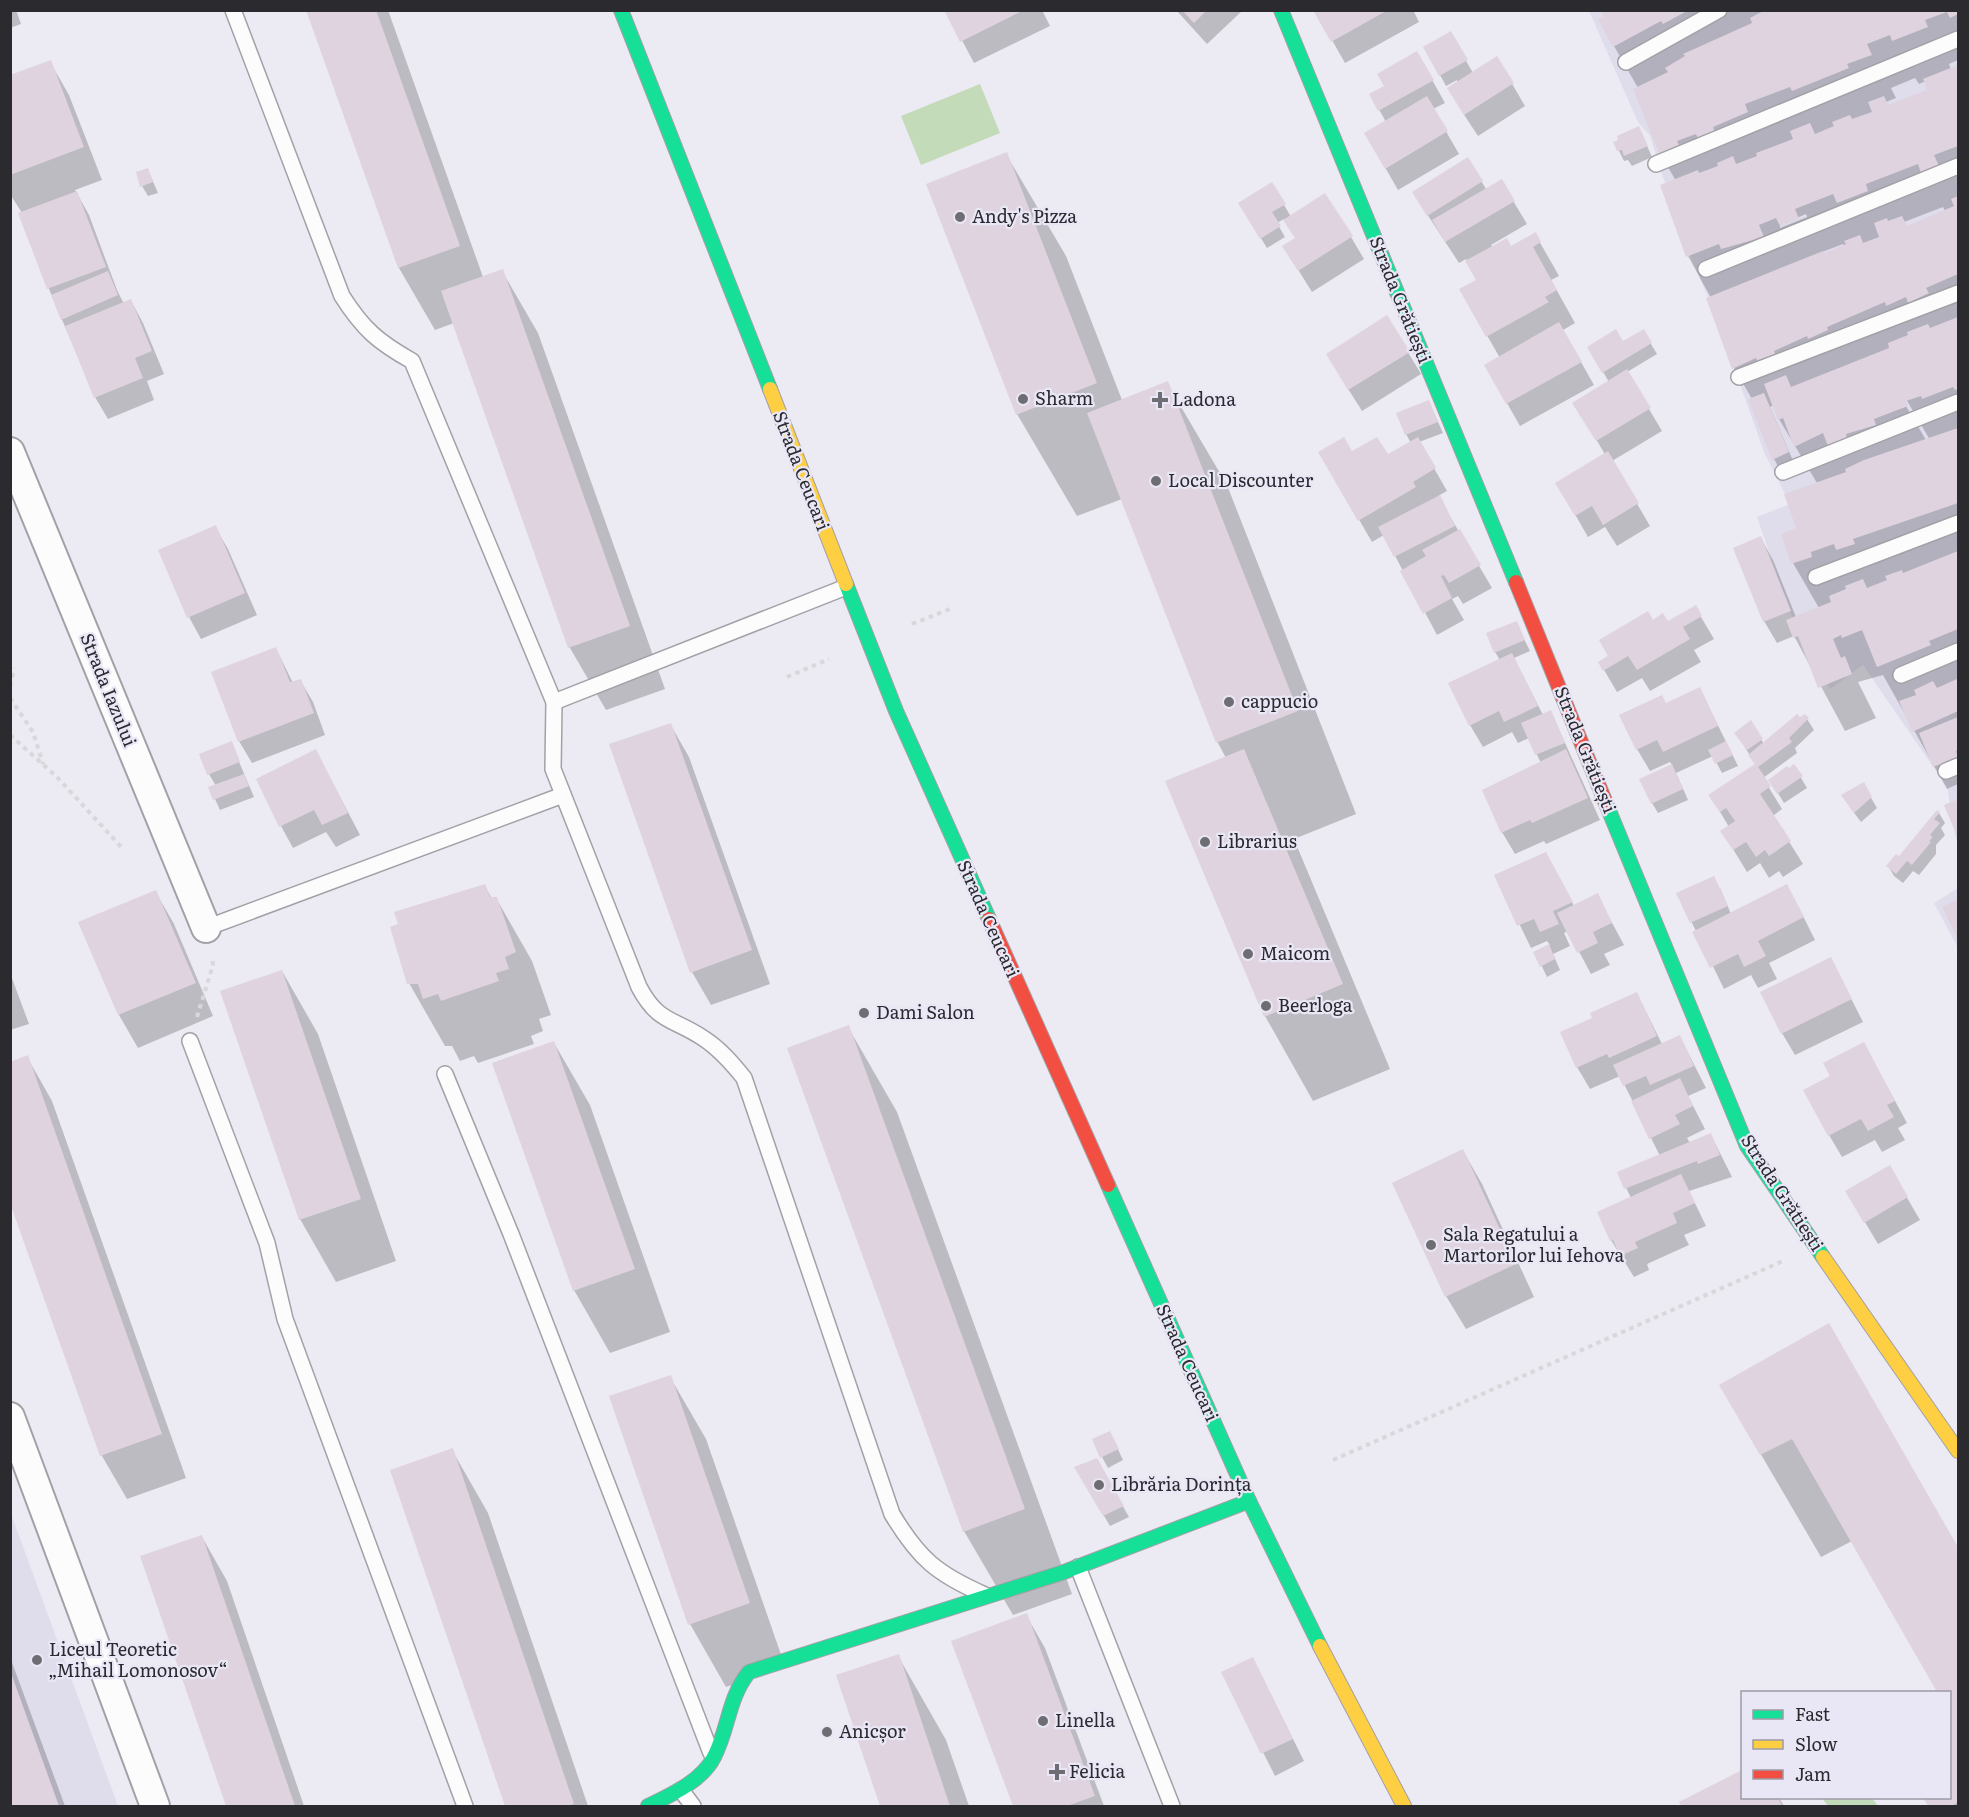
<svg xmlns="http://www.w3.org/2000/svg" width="1969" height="1817" font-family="Literata,serif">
<rect width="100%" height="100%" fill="#eceaf2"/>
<g fill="#dfddec">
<path d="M1589,11H1958V843L1955,836L1947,787L1863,665L1830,689L1789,610L1757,517L1790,504L1764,452L1715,313L1683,240L1650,136L1638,122Z"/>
<path d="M1958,888V948L1934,903Z"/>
<path d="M11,1514L118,1806H11Z"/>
</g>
<g fill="#c3dbb8">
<path d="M980,84L1000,133L921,165L901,116Z"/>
<path d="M1822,1798H1872L1878,1806H1828Z"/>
</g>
<g fill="#0003" fill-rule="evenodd">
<path d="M10,10H16L21,24L10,28Z"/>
<path d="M308,10H388L483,277L502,271L538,333L665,689L606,710L570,648L454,323L435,330L399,268Z"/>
<path d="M946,10H1042L1050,26L974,63Z"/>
<path d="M1176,10H1243L1207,44Z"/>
<path d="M1315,10H1413L1419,22L1345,63Z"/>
<path d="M1602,10H1958V60L1949,64L1951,69L1958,67V784L1947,789L1883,675L1858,682L1876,718L1845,731L1794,636L1777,643L1764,621L1761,538L1773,560L1796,617L1819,608L1793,563L1798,529L1817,483L1779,419L1773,405L1770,407L1794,463L1780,470L1774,459L1750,400L1752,399L1734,368L1708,299L1711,298L1688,256L1662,186L1676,181L1661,155L1638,88L1614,46ZM1915,78L1919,84L1926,81L1929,91L1889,107L1886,102L1896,98L1891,88ZM1943,207L1945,211L1907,228L1904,222ZM1806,214L1807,217L1780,228V225ZM1843,244L1844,246L1824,255L1822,252ZM1906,399L1930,440H1926L1903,401Z"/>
<path d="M1450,33L1473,73L1497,58L1525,106L1478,136L1461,110L1457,80L1446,86L1425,47Z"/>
<path d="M1417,53L1445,103L1433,109L1459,154L1398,190L1366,134L1386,122L1371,95L1386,87Z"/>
<path d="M50,62L69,95L102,180L75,190L89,215L117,290L124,304L131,301L143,323L164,374L147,381L154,400L108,419L95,397L49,289L22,213L10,194V77Z"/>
<path d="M1644,139L1652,157L1632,166L1628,160L1624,161L1615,143Z"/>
<path d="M1006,154L1066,256L1122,400L1167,383L1227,485L1356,814L1294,839L1390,1069L1313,1101L1265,1016L1226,758L1218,743L1122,499L1077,516L1017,414Z"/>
<path d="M1468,159L1486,189L1501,181L1527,224L1491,245L1492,247L1511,248L1535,234L1554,267L1559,276L1551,280L1575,323L1563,330L1594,385L1520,426L1486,366L1500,358L1461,290L1478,280L1466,259L1459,263L1427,214Z"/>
<path d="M148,170L158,193L148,196L142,186Z"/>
<path d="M1272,184L1291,217L1351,237L1364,259L1312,292L1297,268L1296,239L1284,219L1277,223L1285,237L1267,248L1240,204Z"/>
<path d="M1387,317L1421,374L1362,411L1340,376Z"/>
<path d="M1643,331L1657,354L1627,372L1662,431L1612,461L1650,526L1617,546L1605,527L1588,537L1557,483L1606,456L1593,434L1609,382L1589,348L1623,343Z"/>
<path d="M1429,402L1443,433L1419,442L1447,491L1438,496L1492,588L1463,604L1458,596L1452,599L1464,620L1437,635L1384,535L1372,542L1320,452L1387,456L1411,443L1406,434Z"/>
<path d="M215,527L228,549L257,615L201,639L189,617L160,551Z"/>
<path d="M1695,607L1714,639L1694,650L1701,662L1650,691L1642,678L1617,692L1600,663L1653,622L1668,623Z"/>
<path d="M1516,623L1530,651L1514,658L1543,715L1551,712L1600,820L1546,844L1544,841L1515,854L1502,832L1541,763L1529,738L1518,743L1512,732L1483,747L1470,725L1500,660L1495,652Z"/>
<path d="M276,649L293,683L300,680L313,702L325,735L252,763L239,741Z"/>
<path d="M1700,689L1738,766L1722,773L1713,756L1676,773L1688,800L1658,813L1652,803L1672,765L1670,762L1650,771L1637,749L1666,704Z"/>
<path d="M1800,719H1807L1814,730L1795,748L1797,753L1763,778L1782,809L1773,816L1803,864L1783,877L1779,871L1769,878L1760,863L1747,872L1722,831L1729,827L1710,795L1756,765L1736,733L1750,722L1764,744Z"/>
<path d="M670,724L689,757L770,984L711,1005L692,972Z"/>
<path d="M231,743L254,797L220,810L210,788L216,786L209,774Z"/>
<path d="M316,751L360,835L336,847L326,832L293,848L281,826Z"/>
<path d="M1794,766L1807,788L1784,803L1776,790L1788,770Z"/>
<path d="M1863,784L1877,808L1861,822L1849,806Z"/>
<path d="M1939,813L1945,823L1941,828L1945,835L1936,845V854L1919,875L1913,871L1903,883L1894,876L1888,866L1899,858Z"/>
<path d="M1496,876H1558L1574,906L1597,895L1624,945L1604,954L1610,965L1591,974L1568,931L1564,933L1570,946L1553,954L1560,970L1547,977L1535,952L1550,945L1547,941L1531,948Z"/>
<path d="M485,886L492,899L496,898L532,961L551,1015L539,1019L543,1031L531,1036L534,1044L478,1063L474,1056L460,1061L452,1046H445L409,983Z"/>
<path d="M1720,888L1731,914L1799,908L1815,940L1769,963L1777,979L1758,988L1751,975L1724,989L1678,894Z"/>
<path d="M155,891L174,924L213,1016L138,1048L119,1015L80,923Z"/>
<path d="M1831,959L1863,1022L1795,1055L1782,1033Z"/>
<path d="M282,971L318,1034L396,1261L336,1282L300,1219Z"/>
<path d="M10,973L29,1024L10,1030Z"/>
<path d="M1637,994L1662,1044L1680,1037L1706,1088L1688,1096L1705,1129L1687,1138L1690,1143L1711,1135L1732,1177L1689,1191L1706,1226L1684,1235L1689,1245L1647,1264L1649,1270L1634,1277L1611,1240L1631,1198L1619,1173L1660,1156L1620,1076L1590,1089L1577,1067L1594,1018Z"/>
<path d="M848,1027L897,1112L1072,1594L1013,1615L964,1531Z"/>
<path d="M554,1043L590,1105L670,1332L610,1353L574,1290Z"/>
<path d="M27,1057L52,1101L186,1478L127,1499L102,1456L10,1199Z"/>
<path d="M1876,1066L1907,1123L1898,1128L1905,1140L1882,1152L1875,1140L1842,1157L1829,1135Z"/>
<path d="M1463,1151L1482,1184L1534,1297L1466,1329L1446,1296Z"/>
<path d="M1889,1167L1920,1220L1878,1244L1847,1192Z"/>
<path d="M1829,1325L1958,1550V1806H1929L1924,1798H1950V1692H1938L1852,1541L1821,1557L1721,1386Z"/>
<path d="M670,1377L706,1439L785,1666L726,1687L690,1624Z"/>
<path d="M1115,1443L1123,1460L1108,1468L1102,1457Z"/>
<path d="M452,1450L488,1513L588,1806H507L392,1471Z"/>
<path d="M1096,1459L1129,1517L1110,1526L1076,1468Z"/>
<path d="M202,1537L227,1581L304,1806H227L142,1557Z"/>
<path d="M1026,1615L1045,1648L1104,1806H1014L953,1642Z"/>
<path d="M898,1656L946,1740L969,1806H881L838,1676Z"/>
<path d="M10,1657L65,1806H10Z"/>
<path d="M1253,1659L1304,1761L1275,1776L1223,1673Z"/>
<path d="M1742,1771V1798H1779L1784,1806H1683L1681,1803Z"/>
</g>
<g fill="#dfd3df">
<path d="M306,10H376L460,246L398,268Z"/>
<path d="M944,10H1024L960,42Z"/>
<path d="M1182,10H1207L1194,23Z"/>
<path d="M1313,10H1388L1331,42Z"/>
<path d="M1600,10H1689L1663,24L1661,21L1613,47L1598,20L1604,17Z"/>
<path d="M1765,10H1958V14L1950,18L1947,12L1925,20L1928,27L1892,41L1890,35L1867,44L1872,55L1847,64L1849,68L1792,91L1790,87L1745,104L1748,112L1713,127L1715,132L1698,139L1696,134L1677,141L1680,147L1660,156L1633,89L1668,72L1665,68L1685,56L1683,54L1752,23L1750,18Z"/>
<path d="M1451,31L1468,60L1439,76L1423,47Z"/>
<path d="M1417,51L1434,80L1378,111L1369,94L1384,86L1377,74Z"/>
<path d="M1497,56L1514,83L1464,115L1447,88Z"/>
<path d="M51,60L84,147L10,175V75Z"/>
<path d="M1958,65V146L1934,155L1939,166L1921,173L1918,164L1866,184L1868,191L1837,203L1833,194L1795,209L1799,219L1780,226L1776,218L1759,225L1764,237L1721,249L1719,244L1686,257L1660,185L1698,170L1699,173L1718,166L1717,163L1733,156L1736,164L1757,156L1756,153L1793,139L1790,131L1810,123L1815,134L1834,126L1832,122L1850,115L1852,119L1872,112L1868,102L1884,96L1888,105L1927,90L1923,79Z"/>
<path d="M1427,96L1448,131L1385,169L1364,133Z"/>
<path d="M1639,126L1648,146L1624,156L1622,150L1617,151L1613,142L1618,140L1617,136Z"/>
<path d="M1007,152L1097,383L1016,415L926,184Z"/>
<path d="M1468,157L1483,181L1427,216L1412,192Z"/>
<path d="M148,168L153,182L140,187L136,172Z"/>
<path d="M1502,179L1515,201L1445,242L1432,220Z"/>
<path d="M1272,182L1286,204L1272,212L1281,226L1260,239L1238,203Z"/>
<path d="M77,191L106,267L47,289L18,213Z"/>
<path d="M1325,193L1353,236L1298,271L1282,246L1295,238L1283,220Z"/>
<path d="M1958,196V274L1926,288L1929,293L1908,303L1906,297L1886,306L1885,302L1827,327L1828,330L1808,339L1807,336L1774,351L1776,356L1759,364L1756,358L1732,369L1706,298L1823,251L1824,253L1846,244L1844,241L1860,235L1863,243L1879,237L1874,223L1887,218L1888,221L1902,216L1907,226L1954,206L1951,199Z"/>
<path d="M1536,232L1541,242L1533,247L1557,290L1545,297L1549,302L1486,337L1459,289L1476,280L1465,261L1507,238L1511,246Z"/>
<path d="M503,269L630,626L568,648L441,291Z"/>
<path d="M108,271L118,295L61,320L51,295Z"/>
<path d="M131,299L152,351L135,358L143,378L94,398L65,326Z"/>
<path d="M1387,315L1410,352L1348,390L1326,354Z"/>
<path d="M1958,317V389L1955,390L1953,387L1922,399L1921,396L1906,401L1908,406L1874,419L1876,425L1846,434L1847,439L1828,446L1823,433L1794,447L1783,418L1778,420L1764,384L1786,375L1791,387L1889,348L1888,343L1908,335L1907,332L1928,324L1930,328Z"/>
<path d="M1559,322L1582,362L1506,404L1484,365Z"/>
<path d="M1616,329L1623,341L1644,329L1652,343L1602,373L1587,347Z"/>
<path d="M1627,369L1651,408L1596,441L1572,403Z"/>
<path d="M1168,381L1298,711L1216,743L1087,413Z"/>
<path d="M1764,393L1789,452L1772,460L1748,399Z"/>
<path d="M1429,400L1438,422L1405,435L1396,413Z"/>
<path d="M1958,428V503L1853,539L1855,544L1836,550L1834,544L1811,552L1812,557L1791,564L1781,534L1796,528L1784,494L1846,472L1845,469L1864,460Z"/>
<path d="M1344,437L1352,451L1377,437L1388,454L1418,437L1436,468L1413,482L1416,487L1358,521L1318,452Z"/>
<path d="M1608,451L1639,503L1603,525L1592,506L1575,516L1555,483Z"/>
<path d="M1440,495L1455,526L1394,557L1378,527Z"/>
<path d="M216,525L245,593L187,618L158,550Z"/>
<path d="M1460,529L1481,565L1449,583L1444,575L1441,576L1452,598L1423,614L1400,571L1426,556L1422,550Z"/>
<path d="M1761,536L1791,611L1763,622L1733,548Z"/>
<path d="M1958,551V629L1929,641L1931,645L1877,667L1862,630L1842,638L1841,635L1833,639L1841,658L1845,656L1852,674L1818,688L1798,636L1793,638L1786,620L1831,602L1829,596L1846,589L1845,586L1863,579L1867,588L1887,580L1885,576L1902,570L1903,573Z"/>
<path d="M1696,605L1702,616L1683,627L1690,639L1637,670L1628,656L1603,671L1598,662L1608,656L1599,640L1648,611L1653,620L1663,613L1668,621Z"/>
<path d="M1517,621L1525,640L1494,653L1486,633Z"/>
<path d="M276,647L290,682L301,679L314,713L238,742L211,672Z"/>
<path d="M1512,653L1538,706L1504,722L1499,711L1469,726L1448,683Z"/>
<path d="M1958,675V711L1912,732L1899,701L1916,695L1914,690L1933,681L1937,688L1957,679Z"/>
<path d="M1700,687L1718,726L1663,752L1657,740L1636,750L1619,715L1662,695L1666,703Z"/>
<path d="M1551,710L1565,743L1535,755L1521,723Z"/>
<path d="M1797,714L1800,717L1805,714L1809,718L1789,738L1792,742L1758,767L1771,786L1760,794L1791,841L1769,856L1765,850L1756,857L1746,842L1733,850L1720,831L1735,821L1726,808L1720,812L1708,795L1755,764L1748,755Z"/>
<path d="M1958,717V750L1956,751L1958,757L1933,767L1919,733Z"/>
<path d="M1751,720L1763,739L1747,750L1734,733Z"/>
<path d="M671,723L752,950L690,973L609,744Z"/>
<path d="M232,741L240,762L207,775L199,754Z"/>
<path d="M1726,741L1733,755L1715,764L1708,750Z"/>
<path d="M316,749L348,813L322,825L314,810L279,827L256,779Z"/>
<path d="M1244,749L1343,984L1264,1017L1165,781Z"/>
<path d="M1566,749L1588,798L1532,823L1530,820L1501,833L1482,790Z"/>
<path d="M1672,764L1683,789L1651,804L1639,779Z"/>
<path d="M1794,764L1803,776L1777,794L1768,780L1787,766L1789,768Z"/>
<path d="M244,774L249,786L213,800L208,787Z"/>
<path d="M1864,782L1872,797L1854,813L1841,795Z"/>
<path d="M1958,799V835L1957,836L1944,805Z"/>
<path d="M1937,810L1940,812L1934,819L1940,823L1930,835L1933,837L1929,841L1931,842L1912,865L1907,861L1896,874L1886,866L1896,854L1899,856Z"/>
<path d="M1546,852L1573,902L1553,911L1559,924L1540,932L1534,919L1517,926L1494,875Z"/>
<path d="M1714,876L1728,906L1690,923L1676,893Z"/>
<path d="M485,884L490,897H497L516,952L505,957L509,969L496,973L499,981L441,1001L438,994L423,999L418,984H407L390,927L398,924L394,912Z"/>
<path d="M1787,884L1804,917L1758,941L1766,956L1744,967L1738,954L1710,968L1692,932Z"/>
<path d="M156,890L196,983L118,1015L78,922Z"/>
<path d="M1598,893L1612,923L1593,932L1598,943L1577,953L1557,913Z"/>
<path d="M1958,899V940L1942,907Z"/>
<path d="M1549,944L1555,959L1540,967L1533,952Z"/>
<path d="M1831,957L1852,999L1781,1034L1760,992Z"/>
<path d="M282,970L361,1199L299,1220L220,991Z"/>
<path d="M1637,992L1657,1036L1609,1058L1607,1054L1576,1068L1560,1032L1592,1018L1590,1013Z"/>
<path d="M849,1025L1025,1509L963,1532L787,1048Z"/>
<path d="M1680,1035L1694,1066L1650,1085L1646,1076L1623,1086L1613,1065Z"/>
<path d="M554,1041L635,1269L573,1291L492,1063Z"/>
<path d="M1864,1042L1895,1101L1887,1105L1894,1117L1868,1131L1861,1119L1828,1136L1803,1090L1830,1076L1823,1063Z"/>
<path d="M28,1055L162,1434L100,1456L10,1203V1062Z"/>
<path d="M1680,1078L1693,1106L1675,1115L1680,1124L1649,1139L1631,1101Z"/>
<path d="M1711,1133L1720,1155L1698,1164L1697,1161L1624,1189L1617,1172Z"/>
<path d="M1463,1149L1516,1264L1445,1297L1392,1183Z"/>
<path d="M1890,1165L1908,1197L1864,1223L1845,1191Z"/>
<path d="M1681,1174L1695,1203L1673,1213L1677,1223L1635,1242L1638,1248L1620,1256L1613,1240L1610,1241L1597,1212Z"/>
<path d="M1829,1323L1958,1547V1802L1952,1806H1928L1923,1798H1950V1692H1937L1792,1439L1760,1455L1719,1385Z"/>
<path d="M671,1375L750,1603L688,1625L609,1396Z"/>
<path d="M1110,1431L1119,1449L1100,1458L1092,1439Z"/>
<path d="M453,1448L574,1804L566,1806H505L390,1470Z"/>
<path d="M1097,1458L1124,1506L1103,1516L1074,1467Z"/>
<path d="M202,1535L295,1806H226L140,1556Z"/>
<path d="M1027,1613L1095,1796L1067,1806H1013L951,1641Z"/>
<path d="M899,1654L950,1806H880L836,1675Z"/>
<path d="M1253,1657L1293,1739L1261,1754L1221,1672Z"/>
<path d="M10,1673H11L59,1806H10Z"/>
<path d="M1742,1770V1798H1778L1782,1806H1681L1679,1802Z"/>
</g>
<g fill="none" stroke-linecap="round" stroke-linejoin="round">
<defs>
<g id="lane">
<path d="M233,10L342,296C363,329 378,342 412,361L554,702L553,769L639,987C658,1023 673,1018 703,1038C720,1049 732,1063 744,1078L892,1514C919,1559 937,1574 985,1595"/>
<path d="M1626,62L1719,10"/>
<path d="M1656,164L1958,39"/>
<path d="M1706,269L1958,166"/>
<path d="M1739,377L1958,293"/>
<path d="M1783,472L1958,402"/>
<path d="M1816,577L1958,523"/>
<path d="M1901,675L1958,651"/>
<path d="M554,702L846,587"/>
<path d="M1946,771L1958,766"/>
<path d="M206,928L563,795"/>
<path d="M190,1041L267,1243L285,1319L465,1806"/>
<path d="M445,1074L511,1234L711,1753"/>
<path d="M1078,1567L1172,1806"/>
<path d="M681,1790L693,1806"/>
</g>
<g id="street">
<path d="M10,452L206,928"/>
<path d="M10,1417L155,1806"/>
</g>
<g id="fast">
<path d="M621,10L770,389"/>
<path d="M1281,10L1516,582"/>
<path d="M846,584L896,711L989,919"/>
<path d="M1605,801L1747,1146L1823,1257"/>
<path d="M1108,1185L1249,1501L1320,1646"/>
<path d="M648,1806C671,1795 702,1781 714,1757C729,1728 728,1698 749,1672L1064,1572L1249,1501"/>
</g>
<g id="slow">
<path d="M770,389L846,584"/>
<path d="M1823,1257L1958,1451"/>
<path d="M1320,1646L1404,1806"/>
</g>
<g id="jam">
<path d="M1516,582L1605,801"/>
<path d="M989,919L1108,1185"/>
</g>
</defs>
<use href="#lane" stroke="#a2a1a7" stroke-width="18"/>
<use href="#street" stroke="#a2a1a7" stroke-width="32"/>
<use href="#fast" stroke="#a2a1a7" stroke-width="16"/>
<use href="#slow" stroke="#a2a1a7" stroke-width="16"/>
<use href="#jam" stroke="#a2a1a7" stroke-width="16"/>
<g stroke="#d8d7da" stroke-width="4" stroke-dasharray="4.5 4.5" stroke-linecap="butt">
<path d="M912,624L950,609"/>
<path d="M787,677L829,659"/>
<path d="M10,686L14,668"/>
<path d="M10,698L33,732L43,764"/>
<path d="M10,735L56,776L124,850"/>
<path d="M197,1017L213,965L212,958"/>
<path d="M1333,1460L1783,1261"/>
</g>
<use href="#lane" stroke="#fcfcfd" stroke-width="15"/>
<use href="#street" stroke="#fcfcfd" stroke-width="28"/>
<use href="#fast" stroke="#16e098" stroke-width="14"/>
<use href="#slow" stroke="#ffcf43" stroke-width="14"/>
<use href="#jam" stroke="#f24e42" stroke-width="14"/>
</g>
<g fill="#6e6d73" stroke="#e9e7f6" stroke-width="2">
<circle cx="960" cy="217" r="6"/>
<circle cx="1023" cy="399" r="6"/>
<path d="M1157 391h6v6h6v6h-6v6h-6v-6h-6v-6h6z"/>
<circle cx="1156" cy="481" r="6"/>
<circle cx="1229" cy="702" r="6"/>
<circle cx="1205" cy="842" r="6"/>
<circle cx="1248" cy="954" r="6"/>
<circle cx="1266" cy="1006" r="6"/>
<circle cx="864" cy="1013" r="6"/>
<circle cx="1431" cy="1245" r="6"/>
<circle cx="1099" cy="1485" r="6"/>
<circle cx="37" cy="1660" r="6"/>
<circle cx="1043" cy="1721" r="6"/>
<circle cx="827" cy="1732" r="6"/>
<path d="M1054 1763h6v6h6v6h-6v6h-6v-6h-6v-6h6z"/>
</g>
<g text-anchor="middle" stroke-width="4.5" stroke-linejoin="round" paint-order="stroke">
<g font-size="18" fill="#2a2a2f" stroke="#e9e7f6" text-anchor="start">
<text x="972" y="223">Andy's Pizza</text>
<text x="1035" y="405">Sharm</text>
<text x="1172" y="406">Ladona</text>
<text x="1168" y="487">Local Discounter</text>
<text x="1241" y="708">cappucio</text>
<text x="1217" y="848">Librarius</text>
<text x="1260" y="960">Maicom</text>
<text x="1278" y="1012">Beerloga</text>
<text x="876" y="1019">Dami Salon</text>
<text x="1443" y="1241">Sala Regatului a<tspan x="1443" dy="21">Martorilor lui Iehova</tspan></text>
<text x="1111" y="1491">Librăria Dorința</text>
<text x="49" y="1656">Liceul Teoretic<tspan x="49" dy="21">„Mihail Lomonosov“</tspan></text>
<text x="1055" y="1727">Linella</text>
<text x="839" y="1738">Anicșor</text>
<text x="1069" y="1778">Felicia</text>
</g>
<g font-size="18" fill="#2a2a2f" stroke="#e9e7f6">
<text transform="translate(1400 300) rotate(68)" y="6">Strada Grătiești</text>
<text transform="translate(801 471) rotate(69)" y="6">Strada Ceucari</text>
<text transform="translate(108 690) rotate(68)" y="6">Strada Iazului</text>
<text transform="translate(1585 750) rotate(68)" y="6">Strada Grătiești</text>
<text transform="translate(988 919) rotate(66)" y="6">Strada Ceucari</text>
<text transform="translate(1782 1193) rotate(57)" y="6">Strada Grătiești</text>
<text transform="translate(1187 1363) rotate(66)" y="6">Strada Ceucari</text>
</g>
</g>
<rect width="1969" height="1817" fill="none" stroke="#2a2a2f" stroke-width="24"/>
<rect x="1741" y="1691" width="210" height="108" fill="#e9e7f6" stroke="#9d9ba6" stroke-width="1.5"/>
<rect x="1753" y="1710" width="30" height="9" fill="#16e098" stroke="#9d9ba6" stroke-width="1.5"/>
<text x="1795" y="1721" font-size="18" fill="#2a2a2f">Fast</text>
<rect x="1753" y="1740" width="30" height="9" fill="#ffcf43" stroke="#9d9ba6" stroke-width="1.5"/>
<text x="1795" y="1751" font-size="18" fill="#2a2a2f">Slow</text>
<rect x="1753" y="1770" width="30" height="9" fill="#f24e42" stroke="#9d9ba6" stroke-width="1.5"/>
<text x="1795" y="1781" font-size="18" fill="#2a2a2f">Jam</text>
</svg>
